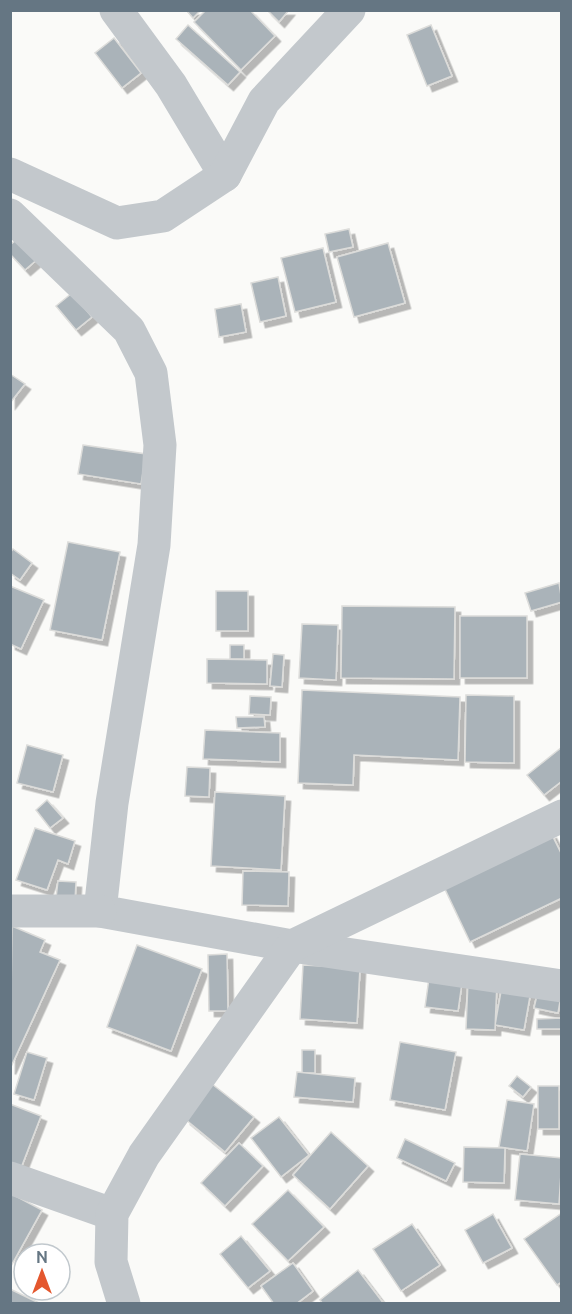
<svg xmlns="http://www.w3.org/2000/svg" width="572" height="1314" font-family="Ubuntu,sans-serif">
<defs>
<filter id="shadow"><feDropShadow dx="5.5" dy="5.5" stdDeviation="0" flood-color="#0004"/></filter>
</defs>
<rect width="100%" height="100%" fill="#fafaf8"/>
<g fill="#aab3b9" stroke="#dcdcda" stroke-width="1.5" filter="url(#shadow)">
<path d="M186,10H201L193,18Z"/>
<path d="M206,10H250L275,36L241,70L194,22Z"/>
<path d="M267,10H289L279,22Z"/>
<path d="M188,25L240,72L228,85L176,39Z"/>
<path d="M431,25L452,76L427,86L407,35Z"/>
<path d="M114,38L141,73L122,88L95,53Z"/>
<path d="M349,229L353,247L329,252L325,234Z"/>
<path d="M21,236L40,257L25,270L10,254V245Z"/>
<path d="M388,243L405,303L354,317L337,257Z"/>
<path d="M323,248L336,302L295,312L281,258Z"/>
<path d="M278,277L286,316L260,322L251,283Z"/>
<path d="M72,293L92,317L76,330L56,306Z"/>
<path d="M241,304L246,332L219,337L215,309Z"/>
<path d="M10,374L25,384L10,403Z"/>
<path d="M83,445L146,454L141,484L78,474Z"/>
<path d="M68,542L120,552L102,640L50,630Z"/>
<path d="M13,549L32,563L20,580L10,573V553Z"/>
<path d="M559,583L562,602L531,611L525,593Z"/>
<path d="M10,586L44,600L21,649L10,644Z"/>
<rect x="216" y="591" width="32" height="40"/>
<path d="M342,606L455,607L454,679L341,678Z"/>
<rect x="460" y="616" width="67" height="62"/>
<path d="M302,624L338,625L336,680L299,678Z"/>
<rect x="230" y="645" width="14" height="14"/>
<path d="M273,654L284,655L282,687L270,686Z"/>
<path d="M207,659L267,660V684L207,683Z"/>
<path d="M302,690L460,697L458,760L354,755L353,785L298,783Z"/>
<path d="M466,695L514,696V763L465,762Z"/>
<path d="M250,696L271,697L270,715L249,714Z"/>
<path d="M236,717H264L265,727L237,728Z"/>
<path d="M205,730L280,733V762L203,759Z"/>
<path d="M27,745L63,755L53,792L17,783Z"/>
<path d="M562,747V781L544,795L527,775Z"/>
<path d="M187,767L210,768L209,797L185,796Z"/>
<path d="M215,792L285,796L281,870L211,866Z"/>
<path d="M47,800L63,818L50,828L36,810Z"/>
<path d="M35,828L75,841L68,864L58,860L47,890L16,880Z"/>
<path d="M551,833L562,855V898L470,942L443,885Z"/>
<path d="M243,871L289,872L288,906L242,905Z"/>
<path d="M58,881L76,882L75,900L56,898Z"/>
<path d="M12,926L45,940L40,952L60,960L10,1069Z"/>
<path d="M137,945L202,969L171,1051L107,1027Z"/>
<path d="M227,954L228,1011H209L208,955Z"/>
<path d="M303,965L360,968L357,1023L300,1019Z"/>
<path d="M430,971L463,976L458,1011L425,1007Z"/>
<path d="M503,980L532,985L524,1030L495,1025Z"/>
<path d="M468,981L497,982L495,1030L466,1029Z"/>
<path d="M538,991L561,996L558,1013L534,1008Z"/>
<path d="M562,1018V1029H537V1019Z"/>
<path d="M400,1042L456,1052L445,1110L390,1100Z"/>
<rect x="302" y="1050" width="13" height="23"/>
<path d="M27,1052L47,1058L34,1100L14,1094Z"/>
<path d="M297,1072L355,1078L353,1102L294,1097Z"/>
<path d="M517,1076L531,1087L523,1097L509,1086Z"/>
<path d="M212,1084L254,1117L225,1152L185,1119Z"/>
<rect x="538" y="1086" width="21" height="43"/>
<path d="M507,1100L534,1104L527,1151L499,1147Z"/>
<path d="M10,1104L41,1116L21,1168L10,1164Z"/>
<path d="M279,1117L309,1155L281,1177L251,1138Z"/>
<path d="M331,1132L368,1166L330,1209L293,1175Z"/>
<path d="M405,1139L455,1163L446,1181L397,1158Z"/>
<path d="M239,1143L263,1166L225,1206L201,1183Z"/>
<path d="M464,1147L505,1148L504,1183L463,1182Z"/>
<path d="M520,1154L562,1158L559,1204L515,1200Z"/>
<path d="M288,1190L324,1227L288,1261L252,1224Z"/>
<path d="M10,1193L42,1210L11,1266H10Z"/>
<path d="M562,1213V1282L557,1285L524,1239Z"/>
<path d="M493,1214L512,1248L483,1263L465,1230Z"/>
<path d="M412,1224L440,1265L401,1291L373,1249Z"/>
<path d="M241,1236L270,1271L248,1288L220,1254Z"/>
<path d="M293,1263L313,1291L296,1304H274L261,1286Z"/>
<path d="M358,1270L384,1304H323L320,1300Z"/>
<path d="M10,1289L39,1303L10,1304Z"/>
</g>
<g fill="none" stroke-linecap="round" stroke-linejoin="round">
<g stroke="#c3c8cc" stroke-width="33">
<path d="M116,10L171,85L225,175"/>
<path d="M10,174L117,223L163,216L225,175L264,101L349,10"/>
<path d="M10,215L129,330L151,373L160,445L154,545L112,803L100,911L292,946L562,986"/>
<path d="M10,911H100"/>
<path d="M10,1178L112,1214"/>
<path d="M124,1304L111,1262L112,1214L144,1155L292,946L562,816"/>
</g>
</g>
<rect width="572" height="1314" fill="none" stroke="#657683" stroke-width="24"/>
<g transform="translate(42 1272)"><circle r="28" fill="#ffffff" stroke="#c1c8cd" stroke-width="1.5"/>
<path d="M0-4.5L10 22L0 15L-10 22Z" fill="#e4572e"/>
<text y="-9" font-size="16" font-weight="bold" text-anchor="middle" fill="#657683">N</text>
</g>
</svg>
